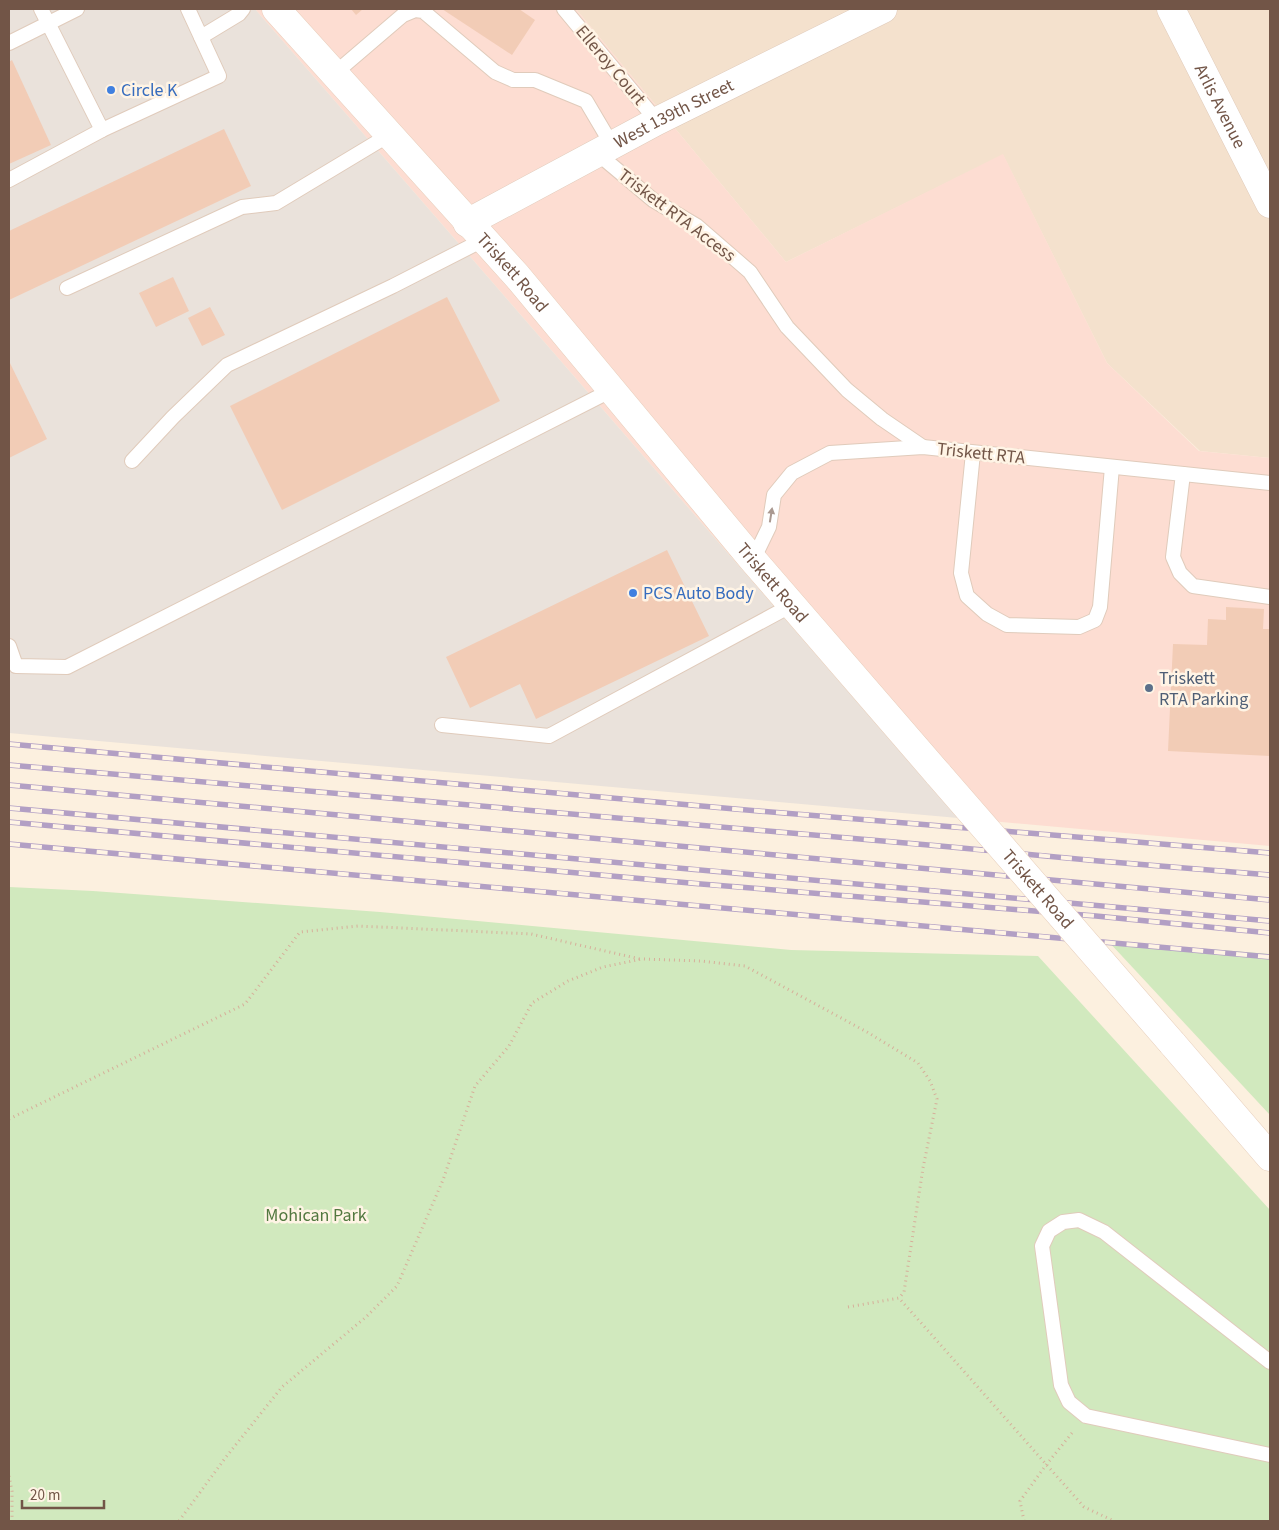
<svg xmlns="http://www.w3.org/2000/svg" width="1279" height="1530" font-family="'Source Sans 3',sans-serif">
<rect width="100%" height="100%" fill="#fcf0df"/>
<path fill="#f4e1cd" d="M576,9H1270V458L1200,451L1107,363L1003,155L786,262Z"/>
<path fill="#fdddd2" d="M255,9H576L786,262L1003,154L1107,363L1199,451L1270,458V846L958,818Z"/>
<path fill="#eae2db" d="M9,9H255L958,818L9,733Z"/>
<g fill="#d1e9be">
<path d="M9,887L93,891L380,912L791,950L1038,956L1270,1210V1521H9Z"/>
<path d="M1108,941L1270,954V1115Z"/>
</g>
<g fill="#f2ccb6">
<path d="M351,9H363L356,15Z"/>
<path d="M442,9H519L535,20L512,55Z"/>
<path d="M12,60L51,145L9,164V62Z"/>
<path d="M224,129L251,186L9,300V231Z"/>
<path d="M173,277L189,311L156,327L139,293Z"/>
<path d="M447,297L500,401L282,510L230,406Z"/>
<path d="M210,307L225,335L202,346L188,318Z"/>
<path d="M9,361L47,439L9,458Z"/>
<path d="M667,550L709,636L536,719L520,684L470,708L446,657Z"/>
<path d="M1226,607L1264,609L1263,629H1270V756L1168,751L1173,644L1207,645L1208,619L1226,620Z"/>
</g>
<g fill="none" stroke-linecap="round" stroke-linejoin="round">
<defs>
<g id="lane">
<path d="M41,9L102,130L219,76L188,9"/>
<path d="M564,9L657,121"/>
<path d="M201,37L239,14L243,9"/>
<path d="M9,43L77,9"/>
<path d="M334,74L403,15L415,10L423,11L495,72L513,80H535L586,101L612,145"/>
<path d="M597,153L653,200L697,226L750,272L787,327L847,390L882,419L923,447"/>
<path d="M9,180L102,130"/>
<path d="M67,288L242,207L276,203L389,135"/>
<path d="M973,453L961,573L967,596L987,614L1007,625L1079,627L1095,620L1100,607L1112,467"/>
<path d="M132,461L173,417L227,365L393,286L483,240"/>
<path d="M1183,474L1173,557L1180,573L1193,586L1270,597"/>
<path d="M753,560L769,527L774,495L792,473L830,453L923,447L1270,483"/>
<path d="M9,646L16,666L67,667L612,390"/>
<path d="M442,725L549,736L792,605"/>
<path d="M1270,1362L1104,1232L1079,1220L1063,1222L1049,1231L1042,1246L1061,1385L1069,1402L1086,1416L1270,1455"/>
</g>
<g id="street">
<path id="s1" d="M1171,9L1270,204"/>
<path id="s2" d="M467,223L657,121L883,9"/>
</g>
<g id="secondary">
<path id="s3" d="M276,9L517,276L753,560L939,775"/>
<path d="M1172,1043L1270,1157"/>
</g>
</defs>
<use href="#lane" stroke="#e0cbbb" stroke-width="16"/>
<use href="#street" stroke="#e0cbbb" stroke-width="29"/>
<use href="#secondary" stroke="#e7cebb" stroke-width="29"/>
<g stroke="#d6af9a" stroke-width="3" stroke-dasharray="1 4" stroke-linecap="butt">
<path d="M9,1119L245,1004L300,932L358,926L531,934L640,959"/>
<path d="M848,1307L899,1298L1084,1507L1114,1521"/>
<path d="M9,1476L12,1491V1521"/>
<path d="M179,1521L226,1457L282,1387L366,1317L397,1286L443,1180L475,1086L509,1046L532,1003L568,981L603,967L642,959L701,961L745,966L867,1032L918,1063L930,1081L937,1099L923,1168L904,1292L899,1298"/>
<path d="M1024,1521L1020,1501L1046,1465L1072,1433"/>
</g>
<use href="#lane" stroke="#fff" stroke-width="14"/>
<use href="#street" stroke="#fff" stroke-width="28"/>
<use href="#secondary" stroke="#fff" stroke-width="28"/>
<defs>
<g id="rail">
<path d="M9,744L735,809L1270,853"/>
<path d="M9,765L940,846L1099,861L1270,875"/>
<path d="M9,785L1270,900"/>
<path d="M9,808L1270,921"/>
<path d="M9,822L701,884L1096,916L1270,933"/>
<path d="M9,844L1270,957"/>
</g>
</defs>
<use href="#rail" stroke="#b29fc4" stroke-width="5.5"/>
<use href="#rail" stroke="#fff4e5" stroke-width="4" stroke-dasharray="11" stroke-linecap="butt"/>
<defs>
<g id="secondary-bridge">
<path id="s4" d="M939,775L1172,1043"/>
</g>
</defs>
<use href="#secondary-bridge" stroke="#e7cebb" stroke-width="29" stroke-linecap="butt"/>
<use href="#secondary-bridge" stroke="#fff" stroke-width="28"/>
</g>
<defs><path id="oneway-solid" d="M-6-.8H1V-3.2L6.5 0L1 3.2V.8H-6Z" transform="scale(1.25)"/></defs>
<use fill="#aa9991" href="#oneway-solid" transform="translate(771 515) rotate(-81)"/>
<g fill="#3f7fe0" stroke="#fff4e5" stroke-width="2">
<circle cx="111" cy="90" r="5"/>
<circle cx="633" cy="593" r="5"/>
</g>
<circle fill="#5c6f8a" stroke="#fff4e5" stroke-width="2" cx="1149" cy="688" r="5"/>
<g text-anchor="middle" stroke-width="5" stroke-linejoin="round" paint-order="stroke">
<g font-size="18" fill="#725547" stroke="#fff4e5">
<text transform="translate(611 65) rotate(50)" y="6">Elleroy Court</text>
<text dy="6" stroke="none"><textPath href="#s1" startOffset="109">Arlis Avenue</textPath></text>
<text dy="6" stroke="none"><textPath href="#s2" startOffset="234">West 139th Street</textPath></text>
<text transform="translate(677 215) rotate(37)" y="6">Triskett RTA Access</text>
<text dy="6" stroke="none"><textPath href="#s3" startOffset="354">Triskett Road</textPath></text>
<text transform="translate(981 453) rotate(6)" y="6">Triskett RTA</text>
<text dy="6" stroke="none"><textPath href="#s3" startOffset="759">Triskett Road</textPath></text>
<text dy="6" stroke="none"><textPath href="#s4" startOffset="151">Triskett Road</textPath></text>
</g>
<g font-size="18" fill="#366cbe" stroke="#fff4e5" text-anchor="start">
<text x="121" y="96">Circle K</text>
<text x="643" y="599">PCS Auto Body</text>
</g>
<g font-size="18" fill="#4e5e75" stroke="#fff4e5" text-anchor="start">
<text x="1159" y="684">Triskett<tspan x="1159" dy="21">RTA Parking</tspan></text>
</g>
<g font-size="18" fill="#52783f" stroke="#fff4e5">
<text x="316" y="1221">Mohican Park</text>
</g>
</g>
<rect width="1279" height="1530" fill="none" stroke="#725547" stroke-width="20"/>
<path d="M22 1500v8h82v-8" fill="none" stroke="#725547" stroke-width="2.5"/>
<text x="30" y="1500" font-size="15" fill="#725547" stroke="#fff4e5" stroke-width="4" paint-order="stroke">20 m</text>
</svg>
